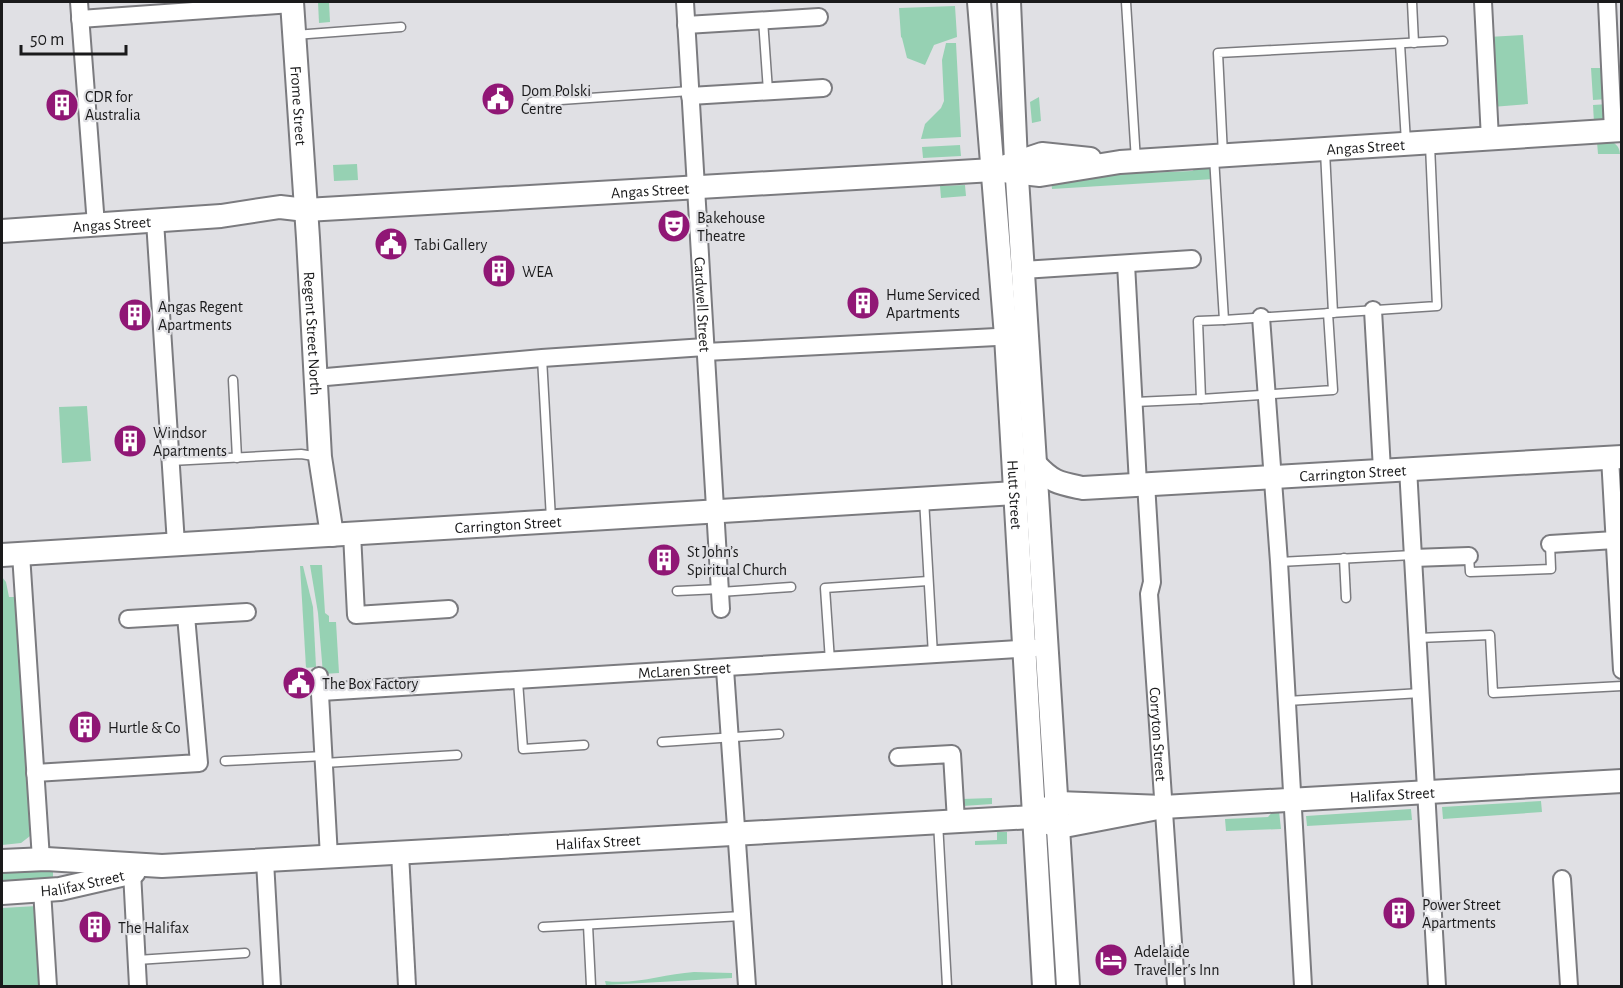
<svg xmlns="http://www.w3.org/2000/svg" width="1623" height="988" font-family="'Alegreya Sans',sans-serif">
<rect width="100%" height="100%" fill="#e0e0e4"/>
<g fill="#96d1b3">
<path d="M318,2H329L330,22L319,23Z"/>
<path d="M955,6L957,37L934,45L925,65L907,58L902,38L901,37L899,8Z"/>
<path d="M1523,35L1528,104L1492,107L1488,37Z"/>
<path d="M946,43H956L961,137L921,139L925,124L941,108L944,101L942,60Z"/>
<path d="M1591,68H1601L1607,81L1608,99L1593,100Z"/>
<path d="M1039,97L1041,121L1032,123L1030,102Z"/>
<path d="M1609,104C1607,115 1604,120 1594,123L1593,105Z"/>
<path d="M1608,141C1615,143 1619,145 1620,154H1598L1597,142Z"/>
<path d="M960,145L961,156L923,158L922,147Z"/>
<path d="M357,164L358,180L334,181L333,165Z"/>
<path d="M1203,165L1213,168L1214,179L1052,189L1051,179L1130,169L1145,173L1192,171Z"/>
<path d="M965,185L966,196L941,198L940,186Z"/>
<path d="M87,406L91,461L62,463L59,407Z"/>
<path d="M310,565H322L325,613L329,616V622H336L339,673L323,674L318,613Z"/>
<path d="M300,566H303L313,607L316,667L306,668Z"/>
<path d="M2,577L6,582L9,597H16L30,836L21,843L2,845Z"/>
<path d="M992,798V804L963,806L962,799Z"/>
<path d="M1541,801L1542,812L1443,819L1442,807Z"/>
<path d="M1411,809L1412,820L1307,826L1306,816Z"/>
<path d="M1273,811H1279L1281,829L1226,831L1225,819L1268,817Z"/>
<path d="M997,832H1007V844L975,845V841L997,840Z"/>
<path d="M2,864L53,867V879L2,883Z"/>
<path d="M37,906L43,986H2V908Z"/>
<path d="M694,972L732,973V978L606,985L605,981C636,985 664,974 694,972Z"/>
</g>
<g fill="none" stroke-linecap="round" stroke-linejoin="round">
<defs>
<g id="lane">
<path d="M1126,2L1136,161"/>
<path d="M1412,2L1414,43"/>
<path d="M763,20L768,91"/>
<path d="M295,35L401,27"/>
<path d="M1400,44L1406,142"/>
<path d="M532,102L690,91"/>
<path d="M1325,151L1333,313"/>
<path d="M1223,155L1218,53L1443,41"/>
<path d="M1214,157L1224,320L1437,306L1430,145"/>
<path d="M542,358L551,519"/>
<path d="M233,380L237,458"/>
<path d="M1201,399L1333,390L1328,313"/>
<path d="M1135,402L1201,399L1198,321L1224,320"/>
<path d="M171,461L301,454L320,457"/>
<path d="M924,499L933,655"/>
<path d="M1469,556L1470,572L1551,569L1550,544"/>
<path d="M1344,558L1346,598"/>
<path d="M1279,562L1413,555"/>
<path d="M677,591L720,589"/>
<path d="M720,592L791,587"/>
<path d="M1418,638L1490,635L1493,693L1622,686"/>
<path d="M830,661L825,588L928,581"/>
<path d="M518,681L523,749L584,745"/>
<path d="M1287,701L1421,693"/>
<path d="M662,742L779,734"/>
<path d="M225,761L324,756"/>
<path d="M324,763L457,755"/>
<path d="M938,822L947,986"/>
<path d="M588,925L591,986"/>
<path d="M543,927L742,916"/>
<path d="M137,960L245,953"/>
</g>
<g id="street">
<path d="M79,2L96,225"/>
<path id="s1" d="M685,2L721,609"/>
<path d="M1483,2L1490,139"/>
<path d="M1607,2L1613,131"/>
<path d="M80,19L292,4"/>
<path d="M686,25L819,17"/>
<path d="M690,96L823,88"/>
<path d="M155,221L176,544"/>
<path d="M1126,264L1138,484"/>
<path d="M1023,270L1192,259"/>
<path d="M1373,310L1382,470"/>
<path d="M1261,317L1279,562L1303,986"/>
<path d="M705,352L1016,336"/>
<path d="M315,378L542,358L705,347"/>
<path d="M1610,457L1622,670"/>
<path d="M1408,468L1437,986"/>
<path id="s2" d="M1146,483L1152,582L1149,594L1176,986"/>
<path d="M352,533L356,615L449,609"/>
<path d="M1550,544L1615,540"/>
<path d="M21,554L41,859"/>
<path d="M1413,558L1469,556"/>
<path d="M128,619L247,612"/>
<path d="M725,669L747,986"/>
<path d="M319,676L329,857"/>
<path id="s3" d="M321,692L1035,648"/>
<path d="M898,757L952,754L956,821"/>
<path d="M35,773L199,763L186,616"/>
<path d="M400,853L407,986"/>
<path d="M265,861L272,986"/>
<path d="M132,872L138,986"/>
<path d="M1562,879L1569,986"/>
<path d="M42,890L48,986"/>
</g>
<g id="secondary">
<path id="s4" d="M292,2L308,238L320,457L332,535"/>
<path id="s5" d="M979,2L1006,336L1044,986"/>
<path d="M1009,2L1016,162L1068,986"/>
<path d="M1003,167L1042,154L1090,159"/>
<path id="s6" d="M2,231L221,216L280,207L306,210L993,170L1040,175L1120,162L1622,130"/>
<path id="s7" d="M1036,465C1053,483 1059,483 1083,488L1622,457"/>
<path id="s8" d="M2,555L1015,493"/>
<path id="s9" d="M1046,809L1058,803L1163,807L1622,781"/>
<path id="s10" d="M2,861L46,859L162,866L1033,817L1059,827L1163,807"/>
<path id="s11" d="M2,893L60,889L134,872"/>
</g>
</defs>
<use href="#lane" stroke="#7b7b7f" stroke-width="11"/>
<use href="#street" stroke="#7b7b7f" stroke-width="20"/>
<use href="#secondary" stroke="#7b7b7f" stroke-width="26"/>
<use href="#lane" stroke="#fff" stroke-width="8"/>
<use href="#street" stroke="#fff" stroke-width="16"/>
<use href="#secondary" stroke="#fff" stroke-width="22"/>
</g>
<defs>
<symbol id="civic-disc" viewBox="-11 -11 22 22"><circle r="9.5" fill="#901775" stroke="#e0e0e4"/><path d="M-.6-6.5H3V-4.5H.6V-3L4-1V1h2V6H-6V1h2V-1L-.6-3ZM-1.2 2.5V6h2.4V2.5Z" fill="#fff"/></symbol>
<symbol id="building-disc" viewBox="-11 -11 22 22"><circle r="9.5" fill="#901775" stroke="#e0e0e4"/><path d="M-4-6H4V6H1V3H-1V6H-4ZM-2.5-4.3h1.7v1.8h-1.7ZM.8-4.3h1.7v1.8H.8ZM-2.5-1h1.7V.8h-1.7ZM.8-1h1.7V.8H.8Z" fill="#fff"/></symbol>
<symbol id="theatre-disc" viewBox="-11 -11 22 22"><circle r="9.5" fill="#901775" stroke="#e0e0e4"/><path d="M-5-5.5Q0-4 5-5.5V0Q5 5 0 6Q-5 5-5 0ZM-3.3-2.5H-1v1.5H-3.3ZM1-2.5H3.3v1.5H1ZM-2.8 1Q0 5.5 2.8 1Z" fill="#fff"/></symbol>
<symbol id="hotel-disc" viewBox="-11 -11 22 22"><circle r="9.5" fill="#901775" stroke="#e0e0e4"/><path d="M-6-4.5h1.5V1H6V5H4.5V3h-9V5H-6ZM-4 0a1.8 1.8 0 1 1 3.6 0ZM.5 0V-2.5h3Q6-2.5 6 0Z" fill="#fff"/></symbol>
</defs>
<g fill-rule="evenodd">
<use href="#civic-disc" x="479" y="80" width="38" height="38"/>
<use href="#building-disc" x="43" y="86" width="38" height="38"/>
<use href="#theatre-disc" x="655" y="207" width="38" height="38"/>
<use href="#civic-disc" x="372" y="225" width="38" height="38"/>
<use href="#building-disc" x="480" y="252" width="38" height="38"/>
<use href="#building-disc" x="844" y="284" width="38" height="38"/>
<use href="#building-disc" x="116" y="296" width="38" height="38"/>
<use href="#building-disc" x="111" y="422" width="38" height="38"/>
<use href="#building-disc" x="645" y="541" width="38" height="38"/>
<use href="#civic-disc" x="280" y="664" width="38" height="38"/>
<use href="#building-disc" x="66" y="708" width="38" height="38"/>
<use href="#building-disc" x="1380" y="894" width="38" height="38"/>
<use href="#building-disc" x="76" y="908" width="38" height="38"/>
<use href="#hotel-disc" x="1092" y="941" width="38" height="38"/>
</g>
<g text-anchor="middle" stroke-width="4.5" stroke-linejoin="round" paint-order="stroke">
<g font-size="16" fill="#1a1a1b" stroke="#e0e0e4" text-anchor="start">
<text x="521" y="96">Dom Polski<tspan x="521" dy="18">Centre</tspan></text>
<text x="85" y="102">CDR for<tspan x="85" dy="18">Australia</tspan></text>
<text x="697" y="223">Bakehouse<tspan x="697" dy="18">Theatre</tspan></text>
<text x="414" y="250">Tabi Gallery</text>
<text x="522" y="277">WEA</text>
<text x="886" y="300">Hume Serviced<tspan x="886" dy="18">Apartments</tspan></text>
<text x="158" y="312">Angas Regent<tspan x="158" dy="18">Apartments</tspan></text>
<text x="153" y="438">Windsor<tspan x="153" dy="18">Apartments</tspan></text>
<text x="687" y="557">St John’s<tspan x="687" dy="18">Spiritual Church</tspan></text>
<text x="322" y="689">The Box Factory</text>
<text x="108" y="733">Hurtle &amp; Co</text>
<text x="1422" y="910">Power Street<tspan x="1422" dy="18">Apartments</tspan></text>
<text x="118" y="933">The Halifax</text>
<text x="1134" y="957">Adelaide<tspan x="1134" dy="18">Traveller's Inn</tspan></text>
</g>
<g font-size="16" fill="#1a1a1b" stroke="#e0e0e4">
<text dy="6" stroke="none"><textPath href="#s4" startOffset="104">Frome Street</textPath></text>
<text dy="6" stroke="none"><textPath href="#s6" startOffset="1368">Angas Street</textPath></text>
<text dy="6" stroke="none"><textPath href="#s6" startOffset="650">Angas Street</textPath></text>
<text dy="6" stroke="none"><textPath href="#s6" startOffset="110">Angas Street</textPath></text>
<text dy="6" stroke="none"><textPath href="#s1" startOffset="303">Cardwell Street</textPath></text>
<text dy="6" stroke="none"><textPath href="#s4" startOffset="332">Regent Street North</textPath></text>
<text dy="6" stroke="none"><textPath href="#s7" startOffset="324">Carrington Street</textPath></text>
<text dy="6" stroke="none"><textPath href="#s5" startOffset="494">Hutt Street</textPath></text>
<text dy="6" stroke="none"><textPath href="#s8" startOffset="507">Carrington Street</textPath></text>
<text dy="6" stroke="none"><textPath href="#s3" startOffset="364">McLaren Street</textPath></text>
<text dy="6" stroke="none"><textPath href="#s2" startOffset="252">Corryton Street</textPath></text>
<text dy="6" stroke="none"><textPath href="#s9" startOffset="348">Halifax Street</textPath></text>
<text dy="6" stroke="none"><textPath href="#s10" startOffset="597">Halifax Street</textPath></text>
<text dy="6" stroke="none"><textPath href="#s11" startOffset="81">Halifax Street</textPath></text>
</g>
</g>
<rect width="1623" height="988" fill="none" stroke="#1a1a1b" stroke-width="6"/>
<path d="M21 45v9h105v-9" fill="none" stroke="#1a1a1b" stroke-width="3"/>
<text x="30" y="45" font-size="18" fill="#1a1a1b" stroke="#e0e0e4" stroke-width="4.5" paint-order="stroke">50 m</text>
</svg>
